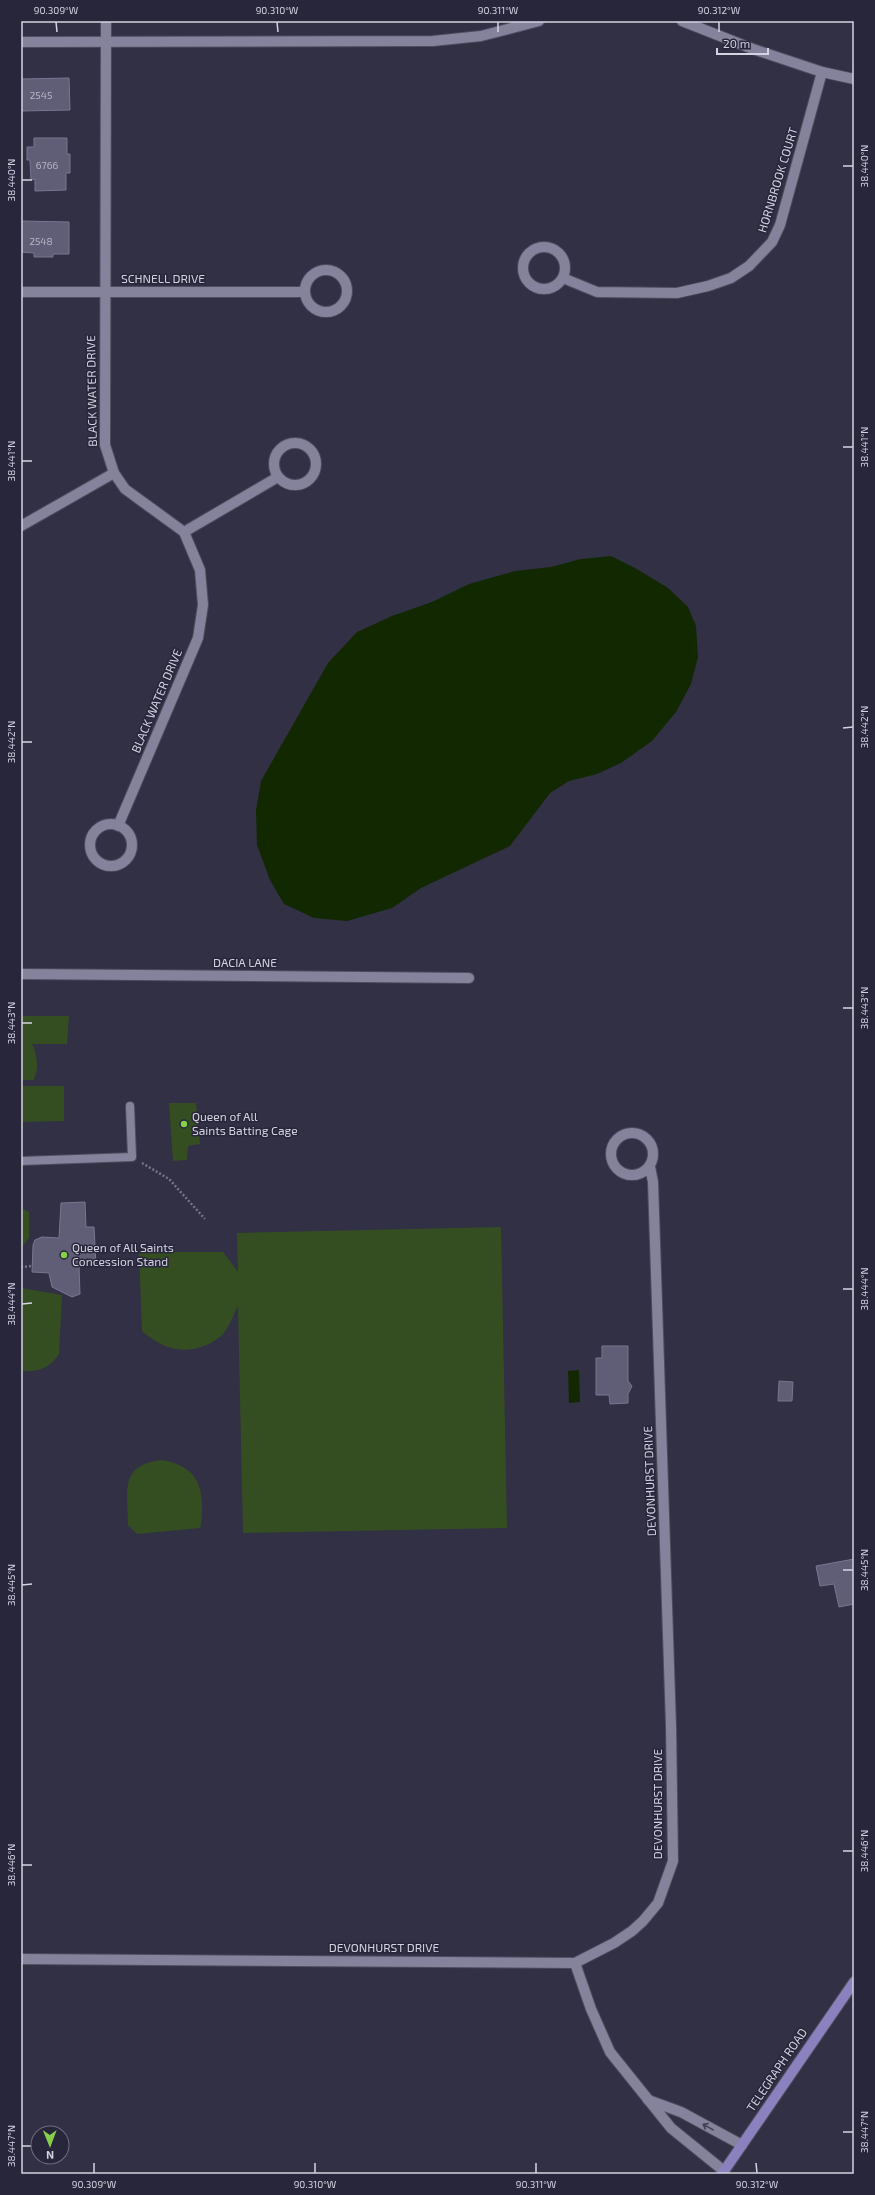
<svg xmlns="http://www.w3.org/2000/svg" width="875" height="2195" font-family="'Exo 2',sans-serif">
<rect width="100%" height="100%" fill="#323045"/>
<g fill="#354e21">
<path d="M21,1016H69L67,1044H32C37,1053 40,1071 33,1080H21Z"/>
<path d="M21,1086H64V1121L21,1122Z"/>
<path d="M169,1103H196L200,1144L188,1146L187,1160L173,1161Z"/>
<path d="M21,1208L29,1212V1238L21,1248Z"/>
<path d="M501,1227L507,1528L243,1533L238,1306C233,1315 229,1329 220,1337C193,1357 165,1352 142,1331L139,1252H223L238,1272L237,1233Z"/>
<path d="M21,1288L62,1295L59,1354C49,1369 38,1372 21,1371Z"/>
<path d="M162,1460C190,1465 202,1479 202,1506C202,1514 202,1521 200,1528L137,1534L128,1525C128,1490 119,1465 162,1460Z"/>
</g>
<g fill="#122800">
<path d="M611,556L635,568L668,588L688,607L696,626L698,657L691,684L676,712L652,741L621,763L597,774L569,781L550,793L510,846L421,888L392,908L347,921L314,918L284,904L270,880L257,845L256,810L261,781L328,663L357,632L392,616L432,602L469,584L515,571L551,567L581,559Z"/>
<path d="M579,1370L580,1402L569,1403L568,1371Z"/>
</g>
<g fill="#605d76" stroke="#797690">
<path d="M69,78L70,110L21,111V79Z"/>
<path d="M34,138H67V154H70V173H66V190L35,191V179L31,180L30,160H27V147H34Z"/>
<path d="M21,221L69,222V254H53V257H34V253L21,252Z"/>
<path d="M85,1202L86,1227H94L96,1265L79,1266L80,1294L72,1297L52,1287L49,1273L32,1272L33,1245L35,1240L42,1237L59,1238L61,1203Z"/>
<path d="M602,1346H628V1381L632,1386L628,1394V1403L610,1404L609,1395H596V1358H602Z"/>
<path d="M779,1381L793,1382L792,1401H778Z"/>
<path d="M854,1559V1604L839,1607L834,1584L820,1586L816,1566Z"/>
</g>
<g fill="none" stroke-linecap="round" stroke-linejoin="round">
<defs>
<path id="service" d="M21,1161L132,1157L130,1106"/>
<g id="minor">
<path d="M106,21L105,445L114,473L125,489L184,532L200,570L203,605L198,638L118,826"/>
<path d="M21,42L433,41L481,36L539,21"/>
<path d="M822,72L854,79"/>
<circle cx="544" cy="268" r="21"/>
<circle cx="326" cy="291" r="21"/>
<path d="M563,278L597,292L677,293L708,286L731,278L749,266L772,242L780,225L822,72L753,49L682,21"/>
<path d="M21,292H305"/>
<circle cx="295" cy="464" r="21"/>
<path d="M21,526L114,473"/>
<path d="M184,532L278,477"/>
<circle cx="111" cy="845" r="21"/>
<path d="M21,974L469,978"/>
<circle cx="632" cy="1154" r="21"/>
<path d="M21,1959L575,1963L614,1943L632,1931L643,1921L658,1903L673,1861L671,1726L653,1182L650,1167"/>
<path d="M575,1963L591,2009L610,2052L671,2128L724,2171"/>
<path d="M648,2100L681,2112L742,2145"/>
</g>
<path id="primary" d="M722,2174L854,1982"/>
</defs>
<use href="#service" stroke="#4e4c5e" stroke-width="10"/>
<use href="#minor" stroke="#4e4c5e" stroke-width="12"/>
<use href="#primary" stroke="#4e4c5e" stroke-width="12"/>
<g stroke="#767587" stroke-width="2.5" stroke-dasharray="2 2" stroke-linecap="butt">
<path d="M142,1163L169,1179L205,1219"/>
<path d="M21,1267L32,1266"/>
</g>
<use href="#service" stroke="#85829c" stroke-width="8"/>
<use href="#minor" stroke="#85829c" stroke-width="10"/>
<use href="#primary" stroke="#8b81be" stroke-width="10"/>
</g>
<defs><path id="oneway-shaft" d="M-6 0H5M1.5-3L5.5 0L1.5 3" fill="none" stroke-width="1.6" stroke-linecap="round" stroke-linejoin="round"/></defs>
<use stroke="#444258" href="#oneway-shaft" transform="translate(708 2127) rotate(-151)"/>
<path fill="none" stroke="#d4d3e1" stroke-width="1.5" d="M56,22L57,32M277,22L278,32M498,22V32M719,22V32M843,166H853M22,180H32M843,447H853M22,461H32M843,728L853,727M22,742H32M843,1008H853M22,1023H32M843,1289H853M22,1304L32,1303M843,1570H853M22,1585L32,1584M843,1851H853M22,1865H32M843,2132H853M22,2146H32M94,2163V2173M315,2163V2173M536,2163V2173M756,2163L757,2173"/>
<g fill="#87cf4a" stroke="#28263b" stroke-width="1.5">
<circle cx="184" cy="1124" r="4"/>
<circle cx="64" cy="1255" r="4"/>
</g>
<g text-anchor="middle" stroke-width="3" stroke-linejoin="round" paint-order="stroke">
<g font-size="10" fill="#b7b6c6">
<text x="41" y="99">2545</text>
<text x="47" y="169">6766</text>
<text x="41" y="245">2548</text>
</g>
<g font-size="12" fill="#d4d3e1" stroke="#28263b">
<text transform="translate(778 180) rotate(-73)" y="4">HORNBROOK COURT</text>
<text x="163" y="283">SCHNELL DRIVE</text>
<text transform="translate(92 391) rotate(-91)" y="4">BLACK WATER DRIVE</text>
<text transform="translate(157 701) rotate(-67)" y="4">BLACK WATER DRIVE</text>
<text x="245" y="967">DACIA LANE</text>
<text transform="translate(650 1481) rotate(-92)" y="4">DEVONHURST DRIVE</text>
<text transform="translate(658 1804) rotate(-90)" y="4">DEVONHURST DRIVE</text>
<text x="384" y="1952">DEVONHURST DRIVE</text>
<text transform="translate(777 2070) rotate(-56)" y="4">TELEGRAPH ROAD</text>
</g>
<g font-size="12" fill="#d4d3e1" stroke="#28263b" text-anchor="start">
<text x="192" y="1121">Queen of All<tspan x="192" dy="14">Saints Batting Cage</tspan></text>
<text x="72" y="1252">Queen of All Saints<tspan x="72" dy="14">Concession Stand</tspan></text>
</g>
</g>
<rect width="875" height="2195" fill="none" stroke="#28263b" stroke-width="44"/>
<g transform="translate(50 2145) rotate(179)"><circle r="19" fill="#28263b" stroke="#6d6b7d"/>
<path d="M0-3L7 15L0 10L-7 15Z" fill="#87cf4a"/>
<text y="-6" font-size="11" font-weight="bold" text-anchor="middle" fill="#d4d3e1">N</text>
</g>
<path d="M717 48v6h51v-6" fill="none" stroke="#d4d3e1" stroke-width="2"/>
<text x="723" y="48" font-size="12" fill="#d4d3e1" stroke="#28263b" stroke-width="3" paint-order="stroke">20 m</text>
<rect x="22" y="22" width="831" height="2151" fill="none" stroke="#d4d3e1" stroke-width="1.5"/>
<g font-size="10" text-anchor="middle" fill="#d4d3e1">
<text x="56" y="14">90.309°W</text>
<text x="277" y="14">90.310°W</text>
<text x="498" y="14">90.311°W</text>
<text x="719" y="14">90.312°W</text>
<text transform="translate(864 166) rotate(-90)" y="4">38.440°N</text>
<text transform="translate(11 180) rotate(-90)" y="4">38.440°N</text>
<text transform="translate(864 447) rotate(-90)" y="4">38.441°N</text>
<text transform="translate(11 461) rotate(-90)" y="4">38.441°N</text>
<text transform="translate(864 727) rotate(-90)" y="4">38.442°N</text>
<text transform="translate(11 742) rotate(-90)" y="4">38.442°N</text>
<text transform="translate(864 1008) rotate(-90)" y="4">38.443°N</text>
<text transform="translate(11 1023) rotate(-90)" y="4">38.443°N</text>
<text transform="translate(864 1289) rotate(-90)" y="4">38.444°N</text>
<text transform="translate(11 1304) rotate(-90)" y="4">38.444°N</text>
<text transform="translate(864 1570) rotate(-90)" y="4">38.445°N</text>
<text transform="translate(11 1585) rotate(-90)" y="4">38.445°N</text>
<text transform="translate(864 1851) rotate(-90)" y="4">38.446°N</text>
<text transform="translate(11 1865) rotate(-90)" y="4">38.446°N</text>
<text transform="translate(864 2132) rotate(-90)" y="4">38.447°N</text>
<text transform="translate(11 2146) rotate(-90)" y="4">38.447°N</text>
<text x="94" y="2188">90.309°W</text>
<text x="315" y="2188">90.310°W</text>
<text x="536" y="2188">90.311°W</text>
<text x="757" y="2188">90.312°W</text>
</g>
</svg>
